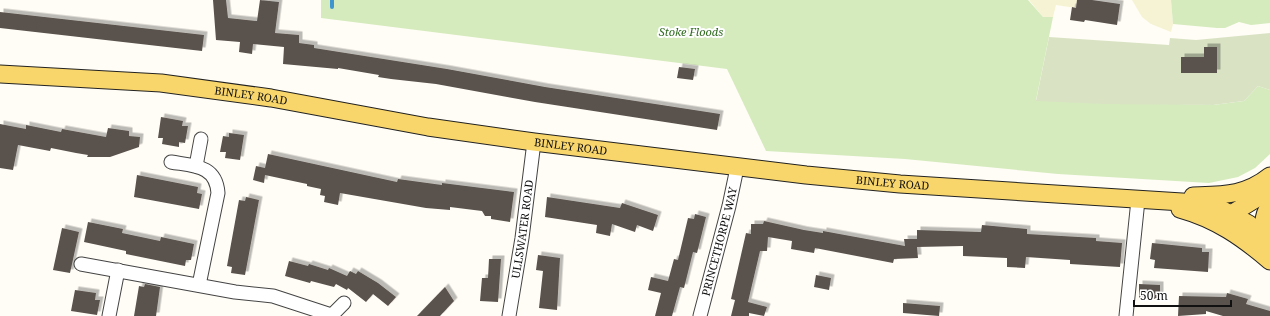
<svg xmlns="http://www.w3.org/2000/svg" width="1270" height="316" font-family="'Noto Serif',serif">
<defs>
<filter id="shadow"><feDropShadow dx="3.5" dy="-3.5" stdDeviation="0" flood-color="#0004"/></filter>
</defs>
<rect width="100%" height="100%" fill="#fffdf5"/>
<g fill="#f6f3d4">
<path d="M1029,0H1077L1076,8L1056,5L1053,17H1043Z"/>
<path d="M1132,0H1171L1173,24L1171,32L1151,24L1142,17Z"/>
</g>
<g fill="#d5ebbd">
<path d="M321,0H1028L1043,17H1053L1036,100L1213,105L1244,101L1258,86L1270,90V154L1255,168L1238,177L1209,183L1058,174L905,159L766,151L727,69L321,18Z"/>
<path d="M1171,0H1270V23L1251,25L1239,22L1225,28H1217L1173,24Z"/>
</g>
<path fill="#d9e3c4" d="M1270,33V90L1258,86L1244,101L1213,105L1102,104L1036,101L1049,37L1169,45L1170,38L1196,40Z"/>
<g fill="none" stroke-linecap="round" stroke-linejoin="round">
<path stroke="#3f96cf" stroke-width="4" d="M332,7V0"/>
</g>
<g fill="#5a524d" filter="url(#shadow)">
<path d="M213,0H226L228,18L257,21L260,0L279,2L275,33L299,35V43L314,45V48L447,69L545,87L720,114L717,130L535,102L436,84L391,79L378,77L379,75L338,68V69L283,64L284,47L253,44L252,54L239,52L240,42L216,40Z"/>
<path d="M1077,0H1092L1120,4L1117,25L1085,20L1084,22L1070,20L1072,7L1076,8Z"/>
<path d="M0,12L204,35L202,51L0,28Z"/>
<path d="M1204,47H1217V73H1181V57H1204Z"/>
<path d="M679,67L695,69L693,80L677,78Z"/>
<path d="M161,117L183,121L182,126H188L185,143L179,142V147L162,144L163,138H158Z"/>
<path d="M0,124L26,129V125L61,132L62,129L106,137L108,128L129,131V136L140,137L139,147L110,157H87L88,155L76,153L51,148L50,151L18,145L13,170L0,168Z"/>
<path d="M229,133L244,135L240,160L225,158L226,152H220L223,136L229,137Z"/>
<path d="M268,154L397,182L398,179L442,185V183L514,192L510,222L491,219V216H485L482,211L450,207V210L426,208L340,193L338,205L324,202L325,196L320,195L321,189L307,186V184L265,175L264,183L253,180L256,166L265,168Z"/>
<path d="M137,175L198,187L197,193L202,194L199,209L134,197Z"/>
<path d="M246,197L259,200L245,275L231,273L232,267L227,266L239,200L245,201Z"/>
<path d="M547,197L620,208L622,203L658,215L653,231L637,225L635,232L612,224L610,236L596,233L597,225L545,217Z"/>
<path d="M695,214L706,217L697,253L693,252L684,288L680,287L672,316H655L661,293L648,290L651,277L668,281L674,259L678,260L688,218L694,219Z"/>
<path d="M764,221L804,230L823,233V231L905,246L904,239H917V241V230L981,232L982,225L1027,229V234L1096,238V241L1122,243L1120,267L1070,264V260L1026,257L1025,268L1007,267V258L963,256V246L917,247L918,258L894,259L893,263L815,248L814,253L791,249L792,241L768,237L767,251H760L748,302L767,307L764,316L749,313V316H731L735,300L731,299L746,233L751,234V224H763Z"/>
<path d="M88,222L123,229L122,233L160,241L161,237L194,244L191,260H186L185,266L126,254V251L84,242Z"/>
<path d="M62,228L79,232L70,273L53,270Z"/>
<path d="M1152,243L1202,248V252H1209L1208,272L1154,268L1155,260L1150,259Z"/>
<path d="M538,255L560,258L557,310L539,308L543,271L536,270Z"/>
<path d="M489,259H501L498,302L480,301L482,278H488Z"/>
<path d="M289,261L308,266L309,264L328,270L329,268L347,276L350,271L356,274L358,271L378,283L396,297L388,306L373,294L366,302L348,288L347,290L336,284L334,287L311,281L310,283L285,276Z"/>
<path d="M816,275L831,278L829,290L814,287Z"/>
<path d="M145,284L160,287L156,316H134L139,286L144,287Z"/>
<path d="M1139,284L1160,285V299L1139,298Z"/>
<path d="M445,287L454,301L440,316H417Z"/>
<path d="M75,290L96,293L95,300H100L97,315L71,311Z"/>
<path d="M1227,293L1248,299L1246,304L1270,311V316H1223L1206,311V314L1178,316L1179,296L1226,297Z"/>
<path d="M903,303L940,306L939,316L903,313Z"/>
</g>
<g fill="none" stroke-linecap="round" stroke-linejoin="round">
<defs>
<g id="minor">
<path d="M171,162C194,166 216,165 218,193L199,285"/>
<path d="M196,166L201,139"/>
<path d="M81,264L235,292L273,296L331,315"/>
<path d="M109,316L118,270"/>
<path d="M331,316L344,303"/>
<path id="s1" d="M509,316L522,238L534,142"/>
<path id="s2" d="M700,316L729,206L737,168"/>
<path d="M1126,316L1138,200"/>
</g>
<g id="major">
<path id="s3" d="M0,74L161,83L271,98L428,127L534,142L806,175L900,184L1198,203L1221,209L1249,224L1270,245"/>
<path d="M1193,196C1223,195 1245,196 1270,176"/>
<path d="M1180,209C1216,219 1242,237 1270,261"/>
<path d="M1223,219L1254,200L1270,186"/>
<path d="M1269,242C1263,228 1261,218 1270,205"/>
</g>
</defs>
<use href="#minor" stroke="#444" stroke-width="15"/>
<use href="#major" stroke="#222" stroke-width="19"/>
<use href="#minor" stroke="#fff" stroke-width="13"/>
<use href="#major" stroke="#f9d66b" stroke-width="17"/>
</g>
<g text-anchor="middle" stroke-width="4" stroke-linejoin="round" paint-order="stroke">
<g font-size="11" font-style="italic" fill="#2f6b1f" stroke="#fff">
<text x="691" y="36">Stoke Floods</text>
</g>
<g font-size="11" fill="#111" stroke="#fff">
<text dy="4" stroke="none"><textPath href="#s3" startOffset="252">BINLEY ROAD</textPath></text>
<text dy="4" stroke="none"><textPath href="#s3" startOffset="576">BINLEY ROAD</textPath></text>
<text dy="4" stroke="none"><textPath href="#s3" startOffset="900">BINLEY ROAD</textPath></text>
<text dy="4" stroke="none"><textPath href="#s1" startOffset="88">ULLSWATER ROAD</textPath></text>
<text dy="4" stroke="none"><textPath href="#s2" startOffset="77">PRINCETHORPE WAY</textPath></text>
</g>
</g>
<path d="M1134 300v6h97v-6" fill="none" stroke="#111111" stroke-width="2"/>
<text x="1140" y="300" font-size="12" fill="#111111" stroke="#ffffff" stroke-width="3" paint-order="stroke">50 m</text>
</svg>
